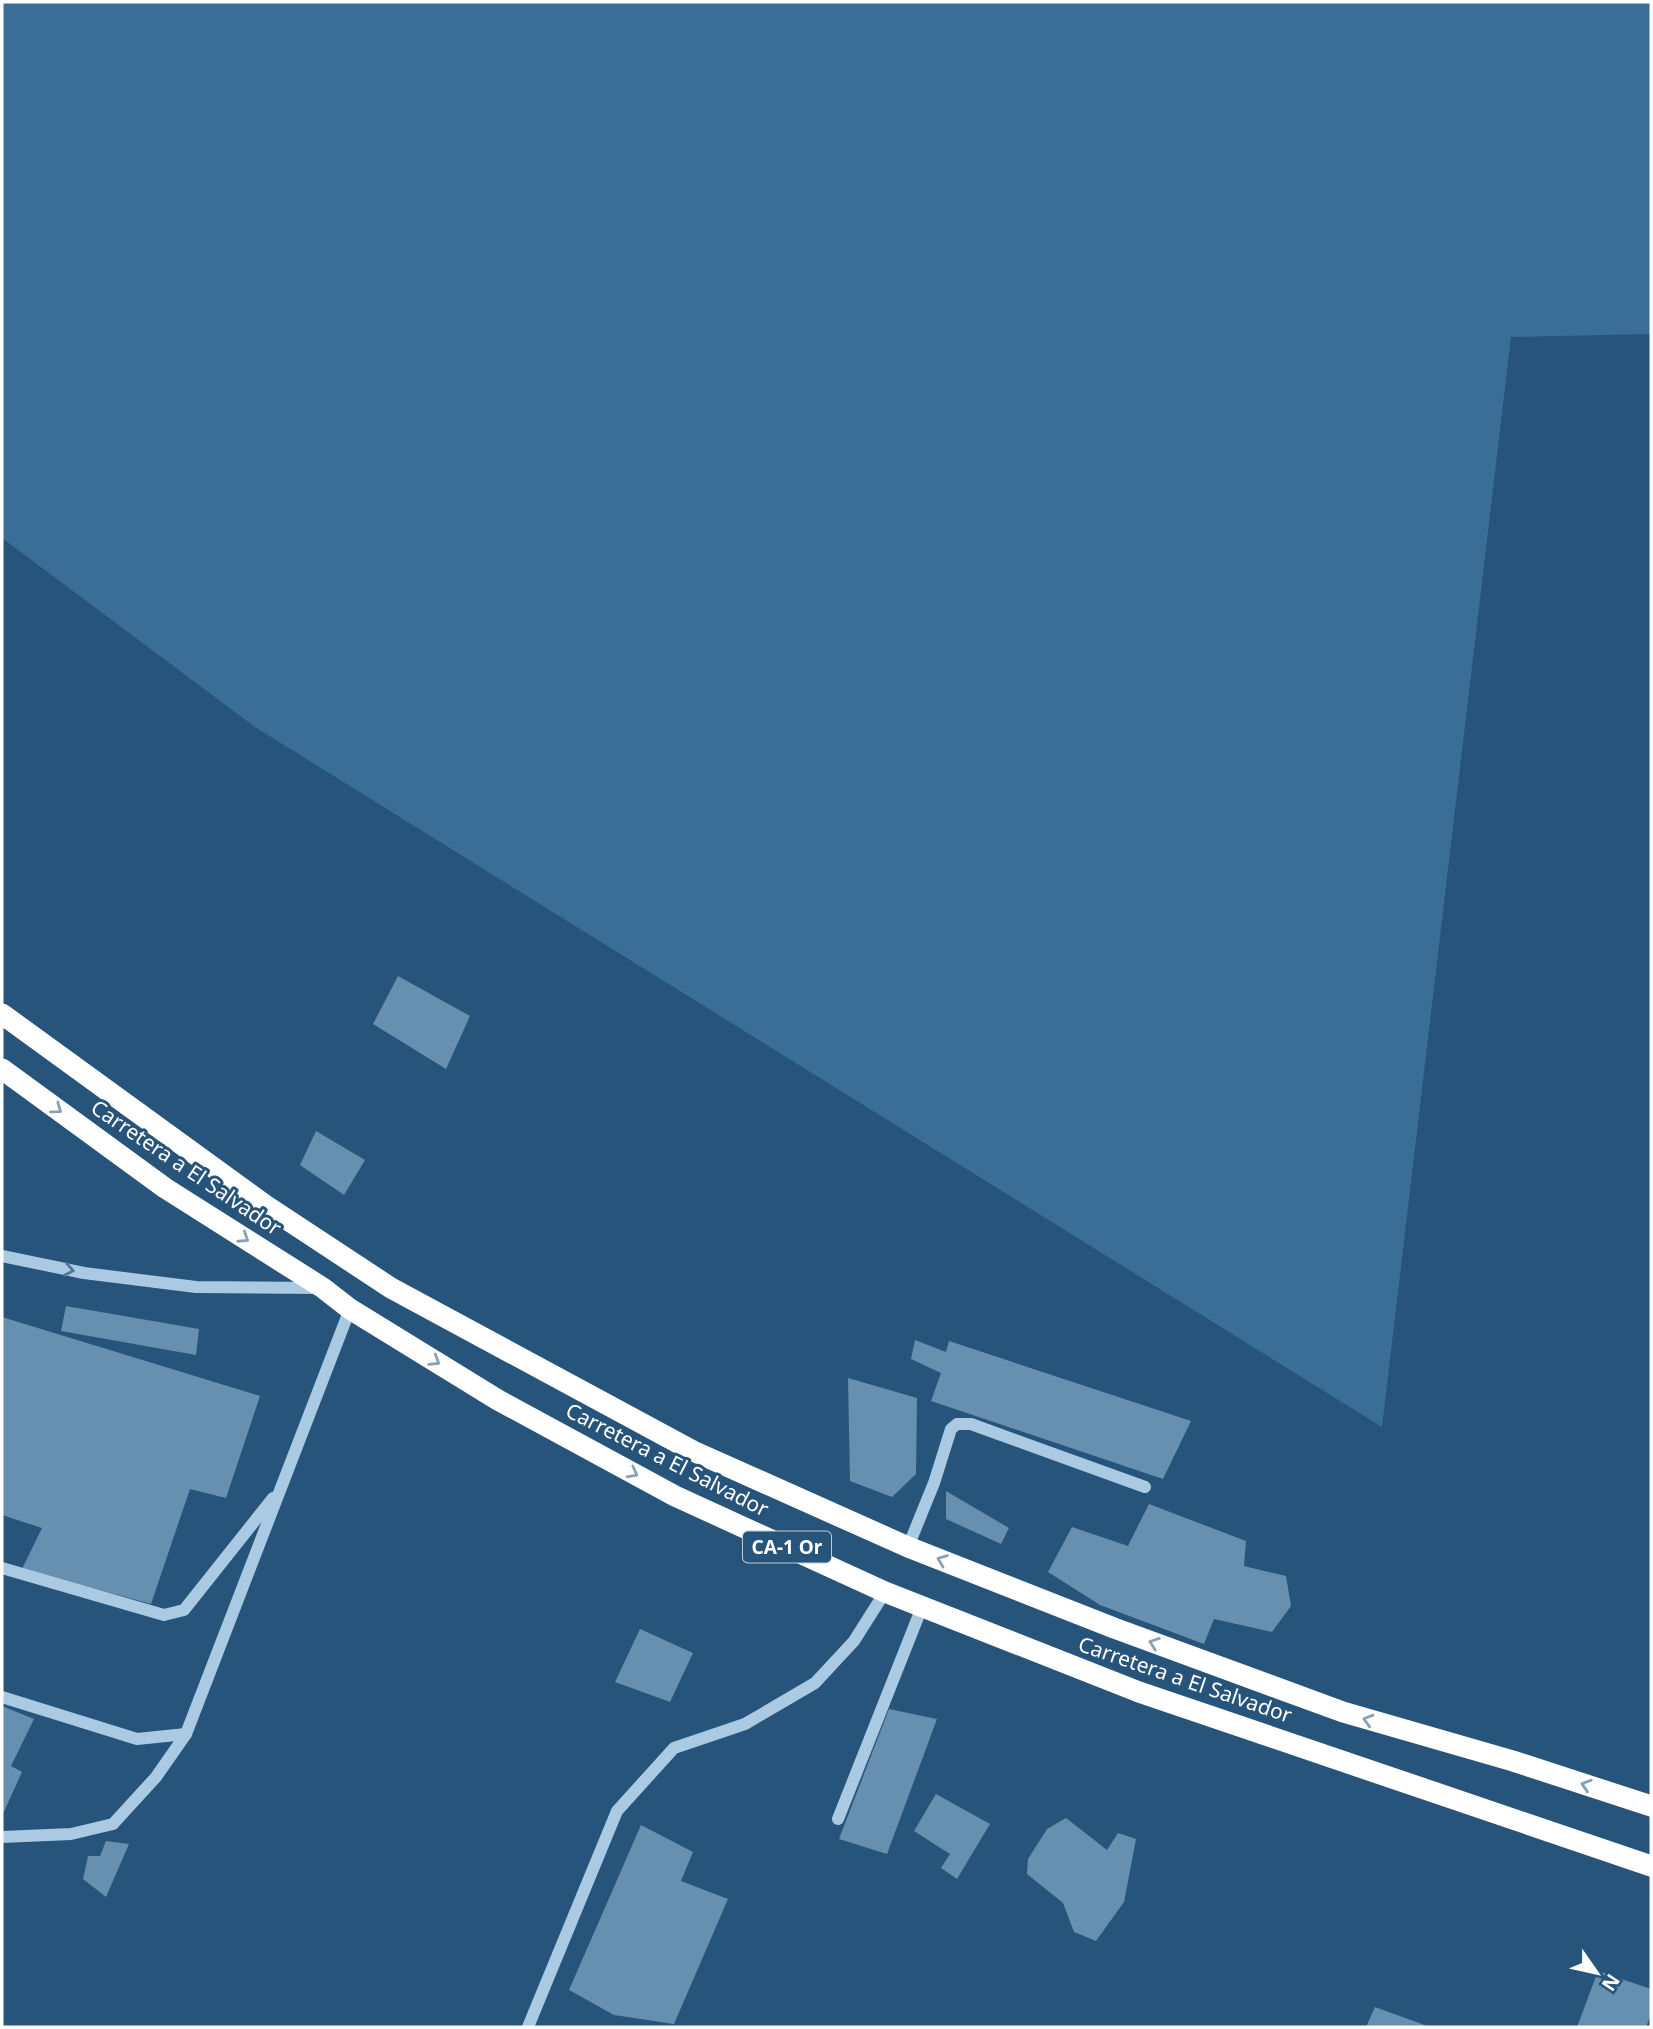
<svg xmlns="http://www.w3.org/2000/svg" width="1653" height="2029" font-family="'Noto Sans',sans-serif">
<rect width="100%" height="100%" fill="#27547a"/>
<path fill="#3b6e97" d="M2,2H1651V334L1511,337L1382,1427L255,727L2,538Z"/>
<g fill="#678faf">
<path d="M398,976L470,1016L446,1069L373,1024Z"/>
<path d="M316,1131L365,1160L344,1195L300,1165Z"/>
<path d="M66,1306L199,1329L196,1355L61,1331Z"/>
<path d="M2,1317L260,1396L226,1498L190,1489L151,1604L22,1569L42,1528L2,1515Z"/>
<path d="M915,1340L946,1352L949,1341L1191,1421L1163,1479L931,1401L941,1373L911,1359Z"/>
<path d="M848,1378L917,1398L916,1474L892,1497L850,1481Z"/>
<path d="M946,1491L1009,1528L1001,1544L946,1519Z"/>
<path d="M1149,1504L1246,1541L1244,1566L1286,1576L1291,1606L1272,1632L1214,1619L1204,1644L1100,1605L1048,1572L1072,1527L1128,1546Z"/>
<path d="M640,1629L693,1653L670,1702L615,1682Z"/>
<path d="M2,1706L34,1719L11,1766L22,1772L2,1816Z"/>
<path d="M889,1709L937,1719L887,1854L839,1839Z"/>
<path d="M936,1794L990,1824L957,1879L941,1868L950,1854L914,1831Z"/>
<path d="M1066,1818L1107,1850L1118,1833L1136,1839L1124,1902L1096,1941L1074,1932L1063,1903L1027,1874L1028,1859L1047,1829Z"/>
<path d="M641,1825L693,1852L681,1881L728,1899L674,2024L614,2015L569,1990Z"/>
<path d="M106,1841L129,1844L106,1897L83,1879L88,1856H100Z"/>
<path d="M1598,1971L1651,1989V2015L1646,2027H1577Z"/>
<path d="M1375,2007L1430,2027H1366Z"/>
</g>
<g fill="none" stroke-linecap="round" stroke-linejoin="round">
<g stroke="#aacae3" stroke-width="12">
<path d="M2,1256L84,1273L196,1287L321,1288"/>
<path d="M908,1547L934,1483L951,1429L957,1424H971L1145,1487"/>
<path d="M2,1568L164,1615L184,1610L273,1498"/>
<path d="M2,1697L137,1739L186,1734"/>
<path d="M838,1819L922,1607"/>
<path d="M2,1837L71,1834L113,1824L156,1777L186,1734L350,1309"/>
<path d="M528,2027L617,1811L674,1748L745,1724L815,1683L854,1641L885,1592"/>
</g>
<g stroke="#fff" stroke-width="21">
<path d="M2,1014L265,1205L391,1288L693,1451L908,1547L1114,1628L1343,1712L1513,1761L1651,1806"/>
<path d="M2,1069L165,1188L323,1288L350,1309L498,1400L675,1496L885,1592L1139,1692L1651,1866"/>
</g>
</g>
<defs><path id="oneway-chevron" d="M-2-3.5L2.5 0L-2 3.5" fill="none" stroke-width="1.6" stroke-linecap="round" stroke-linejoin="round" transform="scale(1.75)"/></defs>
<g stroke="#88a1b6">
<use href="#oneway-chevron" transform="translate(57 1109) rotate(36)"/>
<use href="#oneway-chevron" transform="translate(244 1238) rotate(33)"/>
<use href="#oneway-chevron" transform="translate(435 1361) rotate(32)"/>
<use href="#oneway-chevron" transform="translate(633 1473) rotate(28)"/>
<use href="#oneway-chevron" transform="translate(942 1560) rotate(-159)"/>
<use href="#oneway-chevron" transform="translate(1154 1643) rotate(-160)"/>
<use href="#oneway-chevron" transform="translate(1368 1720) rotate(-164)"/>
<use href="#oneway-chevron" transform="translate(1586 1785) rotate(-162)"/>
</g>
<use stroke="#4e779a" href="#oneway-chevron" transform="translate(69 1270) rotate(11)"/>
<g text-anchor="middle" stroke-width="6" stroke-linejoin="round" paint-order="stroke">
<rect fill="#27547a" stroke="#beccd7" stroke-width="2" x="743" y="1531.5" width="88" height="31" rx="5"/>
<g font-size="19" font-weight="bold" fill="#fff">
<text x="787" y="1554">CA-1 Or</text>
</g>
<g font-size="21" fill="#fff" stroke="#27547a">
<text transform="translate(186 1168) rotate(34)" y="7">Carretera a El Salvador</text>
<text transform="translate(667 1460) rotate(27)" y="7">Carretera a El Salvador</text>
<text transform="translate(1185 1680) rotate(19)" y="7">Carretera a El Salvador</text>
</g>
</g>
<rect width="1653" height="2029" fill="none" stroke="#ffffff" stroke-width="7"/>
<g transform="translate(1597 1973) rotate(124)" stroke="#27547a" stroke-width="5" paint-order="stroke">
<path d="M0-5L12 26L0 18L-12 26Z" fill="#ffffff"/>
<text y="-10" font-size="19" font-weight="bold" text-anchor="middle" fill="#ffffff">N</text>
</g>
</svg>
